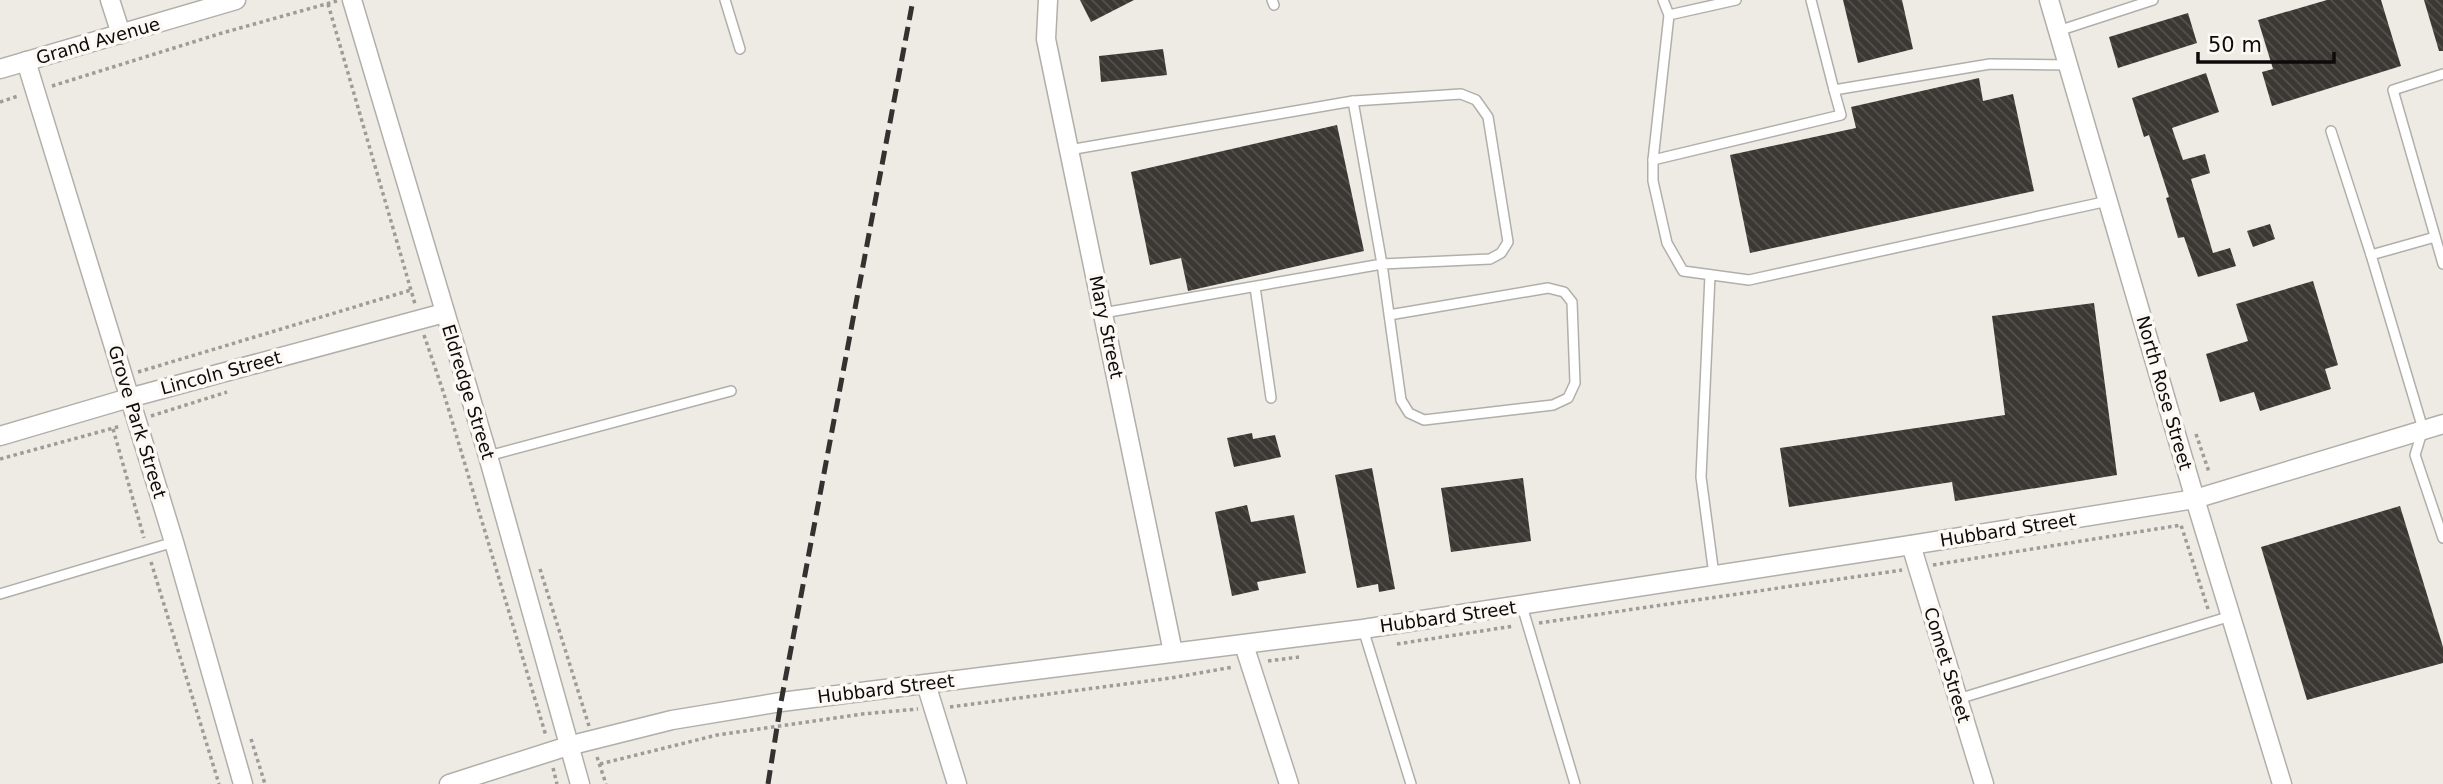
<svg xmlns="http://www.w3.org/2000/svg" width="2443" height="784" font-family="'DejaVu Sans',sans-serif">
<defs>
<pattern id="building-back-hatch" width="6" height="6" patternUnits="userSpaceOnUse" patternTransform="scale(1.75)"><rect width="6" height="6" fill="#3b3834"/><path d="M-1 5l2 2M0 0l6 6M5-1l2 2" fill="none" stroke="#54514e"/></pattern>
</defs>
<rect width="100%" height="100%" fill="#eeebe5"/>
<g fill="url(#building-back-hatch)">
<path d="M1080,0H1134L1091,22Z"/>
<path d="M1843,0H1902L1913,49L1858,63Z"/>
<path d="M2327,0H2381L2401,66L2272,106L2262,72L2273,69L2258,20Z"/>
<path d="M2424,0H2443V51H2439Z"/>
<path d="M2188,13L2197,43L2118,68L2109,37Z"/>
<path d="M1163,49L1167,75L1101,82L1099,56Z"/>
<path d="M2206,73L2219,112L2172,128L2183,160L2205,154L2210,173L2191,179L2213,253L2230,248L2236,266L2198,277L2184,237L2178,238L2166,198L2169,197L2149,135L2144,137L2132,98Z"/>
<path d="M1979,78L1983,101L2013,94L2034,191L1750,253L1730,155L1856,128L1851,107Z"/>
<path d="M1337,125L1364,251L1188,291L1181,258L1150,265L1131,172Z"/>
<path d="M2270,224L2275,239L2253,247L2247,231Z"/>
<path d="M2313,281L2338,365L2325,369L2331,389L2260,411L2254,392L2220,402L2206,354L2248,341L2236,304Z"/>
<path d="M2094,303L2117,475L1955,501L1952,482L1789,507L1780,448L2005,415L1992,316Z"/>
<path d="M1252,433L1253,439L1275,435L1281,457L1234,467L1227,438Z"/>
<path d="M1372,468L1395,589L1379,592L1378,584L1357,588L1335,475Z"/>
<path d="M1523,478L1531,541L1451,552L1441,488Z"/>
<path d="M1247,505L1251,522L1294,515L1306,573L1257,582L1259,590L1232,596L1215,512Z"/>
<path d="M2400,506L2443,647V663L2307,700L2261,547Z"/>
</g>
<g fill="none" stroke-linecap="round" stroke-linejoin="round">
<defs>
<g id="lane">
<path d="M725,0L740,49"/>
<path d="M1272,0L1274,5"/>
<path d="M1663,0L1669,15"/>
<path d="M1811,0L1834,90"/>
<path d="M2058,31L2153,0"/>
<path d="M2068,65L1990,64L1834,90L1841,115L1653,160V181L1667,243L1683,271L1749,280L2108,201"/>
<path d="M2443,74L2393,90L2443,264"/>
<path d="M1353,101L1461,94L1476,100L1488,117L1508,242L1501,253L1490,259L1382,264L1401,400L1409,413L1424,420L1553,405L1568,398L1575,383L1572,302L1564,292L1548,288L1389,315"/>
<path d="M2331,131L2371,255"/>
<path d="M1069,150L1353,101L1382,264L1103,313"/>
<path d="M1653,160L1669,15L1736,0"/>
<path d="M2435,237L2371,255L2423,429L2415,455L2443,538"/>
<path d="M1710,275L1701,477L1714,575"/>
<path d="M1255,287L1271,398"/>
<path d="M488,456L731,391"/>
<path d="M0,594L174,542"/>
<path d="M1522,606L1575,784"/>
<path d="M1363,629L1411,784"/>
<path d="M1958,699L2231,616"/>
</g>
<g id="street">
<path d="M110,0L121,34"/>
<path d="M352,0L488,456L580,784"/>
<path d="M1048,0L1046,39L1173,652"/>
<path d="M2049,0L2195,499L2282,784"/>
<path d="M26,61L174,542L243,784"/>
<path d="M0,69L236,0"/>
<path d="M0,436L129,398L444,313"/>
<path d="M1911,545L1984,784"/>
<path d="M1244,645L1289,784"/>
<path d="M926,684L957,784"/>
<path d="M449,784L568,746L672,720L781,702L1363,629L1911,545L2195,499L2443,424"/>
</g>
</defs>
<use href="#lane" stroke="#b2afaa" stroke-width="12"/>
<use href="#street" stroke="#b2afaa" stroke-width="21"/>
<g stroke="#9e9c98" stroke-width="3.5" stroke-dasharray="3.5 3.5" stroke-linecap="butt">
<path d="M328,4L415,304"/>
<path d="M52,86L222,33L337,1"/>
<path d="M0,102L18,96"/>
<path d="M424,335L444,394L546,736"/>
<path d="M138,372L411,290"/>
<path d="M151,416L227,392"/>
<path d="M113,429L144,538"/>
<path d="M2196,434L2209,472"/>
<path d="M0,459L121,426"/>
<path d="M151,562L219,784"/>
<path d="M1933,565L2181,525L2208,609"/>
<path d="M540,569L589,726"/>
<path d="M1539,623L1902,570"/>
<path d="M1397,644L1514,626"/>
<path d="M1268,661L1299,657"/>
<path d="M950,707L1171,678L1233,667"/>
<path d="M251,739L265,784"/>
<path d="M597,757L606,784"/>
<path d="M600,764L717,735L862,714L918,709"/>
<path d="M553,768L557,784"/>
</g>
<use href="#lane" stroke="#fff" stroke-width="9"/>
<use href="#street" stroke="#fff" stroke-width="18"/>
<path stroke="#343230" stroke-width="5" stroke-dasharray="14 7" stroke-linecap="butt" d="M768,784L781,702L913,0"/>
</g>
<g text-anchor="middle" stroke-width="7" stroke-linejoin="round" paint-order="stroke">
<g font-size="18" fill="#0c0b0a" stroke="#fcf8f3">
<text transform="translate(98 41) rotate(-16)" y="6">Grand Avenue</text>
<text transform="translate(1106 327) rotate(78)" y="6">Mary Street</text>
<text transform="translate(221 373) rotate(-15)" y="6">Lincoln Street</text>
<text transform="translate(468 392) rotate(73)" y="6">Eldredge Street</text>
<text transform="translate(2164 393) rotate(74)" y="6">North Rose Street</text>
<text transform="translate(137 422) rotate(73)" y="6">Grove Park Street</text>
<text transform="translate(2008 530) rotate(-9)" y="6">Hubbard Street</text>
<text transform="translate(1448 617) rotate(-8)" y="6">Hubbard Street</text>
<text transform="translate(1947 665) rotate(73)" y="6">Comet Street</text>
<text transform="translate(886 689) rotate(-7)" y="6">Hubbard Street</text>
</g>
</g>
<path d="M2198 52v10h136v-10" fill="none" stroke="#0c0b0a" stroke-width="3.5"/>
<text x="2208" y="52" font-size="21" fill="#0c0b0a" stroke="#fcf8f3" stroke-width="5" paint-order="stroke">50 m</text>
</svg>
